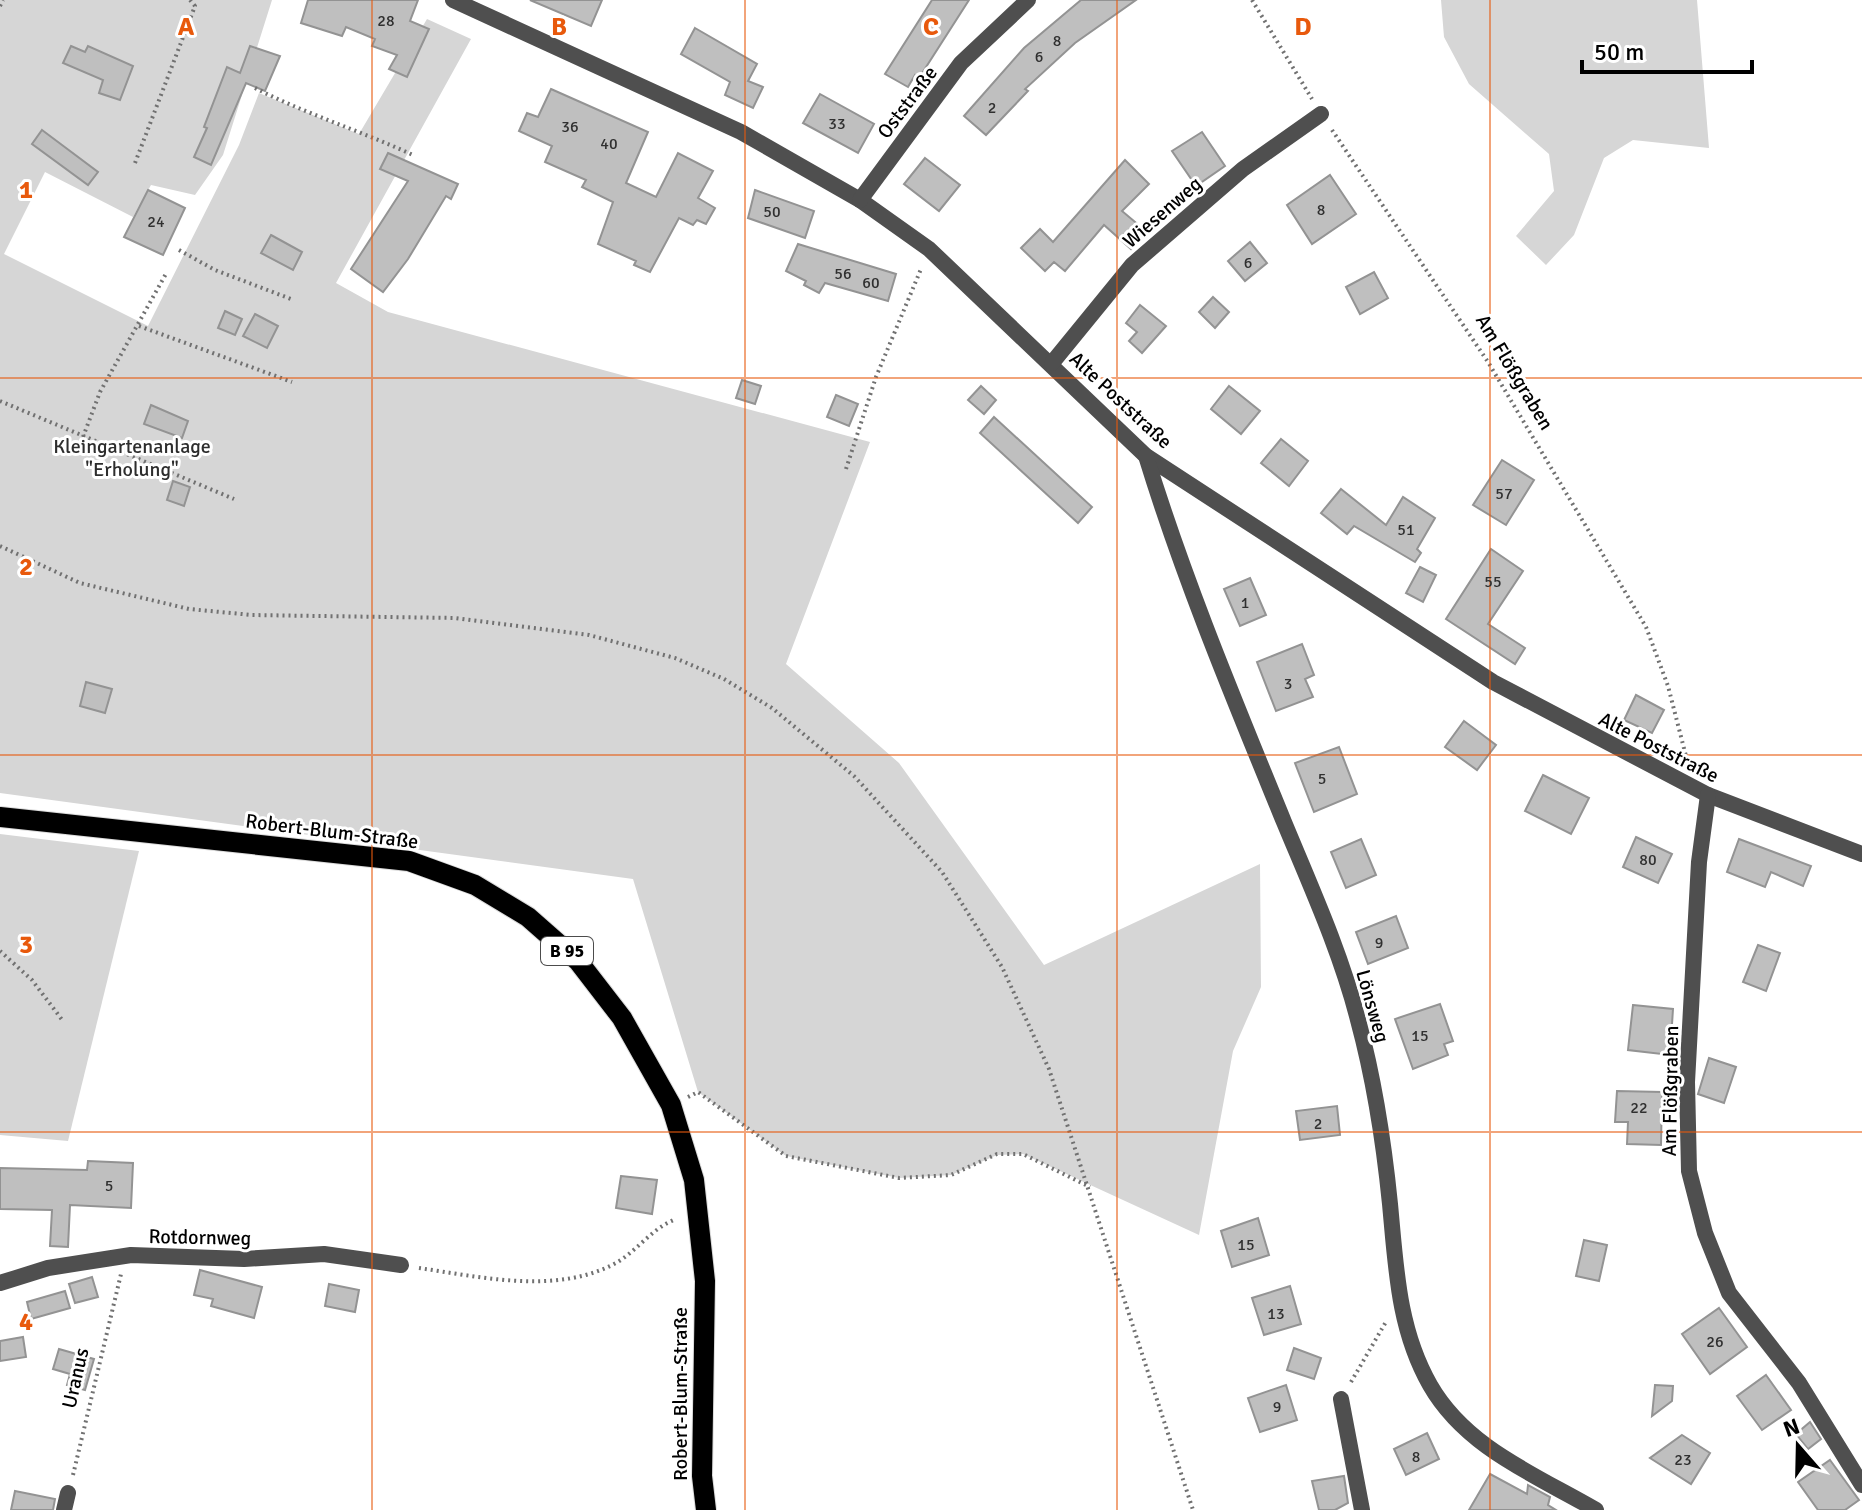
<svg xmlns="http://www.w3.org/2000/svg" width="1862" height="1510" font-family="Signika,sans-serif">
<rect width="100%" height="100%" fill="#fff"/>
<g fill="#d6d6d6">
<path d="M0,0H272L223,155L195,195L151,185L133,217L45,172L4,254L148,326L239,145L259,93L359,134L427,19L471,39L336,283L388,312L870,442L786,664L899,763L1044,965L1260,864L1261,987L1233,1051L1199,1235L1023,1154L997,1155L951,1175L899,1178L786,1156L698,1092L633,879L0,793Z"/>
<path d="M1441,0H1697L1709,148L1633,140L1604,158L1574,235L1546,265L1516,236L1554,191L1549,154L1469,84L1444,37Z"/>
<path d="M0,834L139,851L68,1141L0,1135Z"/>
</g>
<g fill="#bfbfbf" stroke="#939393" stroke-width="2">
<path d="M308,0H418L410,21L429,29L407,77L389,69L397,55L372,46L375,39L346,27L342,36L301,23Z"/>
<path d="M530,0H602L591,26Z"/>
<path d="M932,0H969L919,78L915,75L908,87L885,74Z"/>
<path d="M1081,0H1136L1075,43L1025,89L1028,91L986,135L964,116L1024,48Z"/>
<path d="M695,28L757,64L748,81L763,87L753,108L725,95L730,82L681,54Z"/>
<path d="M71,46L85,52L88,46L133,66L120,100L99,93L103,80L63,63Z"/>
<path d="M250,46L280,56L265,91L246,83L211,165L194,157L207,128L204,127L227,67L240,73Z"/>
<path d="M551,89L648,132L626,183L656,197L678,153L713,171L698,198L715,208L706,224L697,220L693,225L679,218L650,272L634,265L636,261L598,244L613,202L582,187L586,180L545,162L552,146L519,131L527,113L538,117Z"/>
<path d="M820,94L874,124L858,153L803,123Z"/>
<path d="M42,130L98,172L88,185L32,144Z"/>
<path d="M1202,132L1225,166L1196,186L1172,151Z"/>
<path d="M388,153L458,184L451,199L446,196L408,259L383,292L351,269L408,181L380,169Z"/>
<path d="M925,158L960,185L939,211L904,184Z"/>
<path d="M1125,160L1149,184L1122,211L1147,232L1131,249L1104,225L1065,271L1054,262L1045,271L1021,248L1040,229L1053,242Z"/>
<path d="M1330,175L1356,214L1312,244L1287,205Z"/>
<path d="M148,190L185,208L163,255L124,237Z"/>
<path d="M755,190L814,211L805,238L748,218Z"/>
<path d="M271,235L302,252L293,270L261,253Z"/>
<path d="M1250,242L1267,263L1245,281L1228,261Z"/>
<path d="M798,244L896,274L888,301L825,283L819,293L804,285L806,281L786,271Z"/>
<path d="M1374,272L1388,298L1360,314L1346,287Z"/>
<path d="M1213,297L1229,312L1215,328L1199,312Z"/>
<path d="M1140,305L1166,326L1142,353L1129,341L1137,332L1126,323Z"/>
<path d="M225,311L242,319L235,335L218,328Z"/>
<path d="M255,314L278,326L267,348L243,336Z"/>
<path d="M742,380L761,386L755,404L736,398Z"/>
<path d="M981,386L996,400L984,414L968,400Z"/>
<path d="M1229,386L1260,411L1241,434L1211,409Z"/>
<path d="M836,395L858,404L849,426L827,417Z"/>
<path d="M151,405L188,421L182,438L144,424Z"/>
<path d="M994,417L1092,507L1078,523L980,433Z"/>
<path d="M1281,439L1308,461L1289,486L1261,463Z"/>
<path d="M1502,460L1534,480L1506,525L1473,505Z"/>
<path d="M173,481L190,487L184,506L167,500Z"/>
<path d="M1341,489L1386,525L1403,497L1435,518L1417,549L1421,553L1415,562L1354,526L1347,534L1321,513Z"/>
<path d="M1491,549L1523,571L1488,624L1525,648L1515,664L1446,619Z"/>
<path d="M1420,567L1436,575L1423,602L1406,593Z"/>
<path d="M1250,578L1266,615L1240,626L1224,589Z"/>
<path d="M1302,644L1314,675L1305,679L1313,697L1276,711L1257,662Z"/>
<path d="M86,682L112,689L105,713L80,706Z"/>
<path d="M1636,695L1664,710L1652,733L1624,720Z"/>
<path d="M1464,721L1496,745L1477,770L1445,747Z"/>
<path d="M1339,747L1357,794L1314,812L1295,763Z"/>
<path d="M1543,775L1589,798L1571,834L1525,811Z"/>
<path d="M1636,837L1672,854L1658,883L1623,867Z"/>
<path d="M1361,839L1376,875L1346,888L1331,852Z"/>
<path d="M1739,839L1811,866L1803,886L1771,872L1765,887L1727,872Z"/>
<path d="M1396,916L1408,948L1368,964L1356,932Z"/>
<path d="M1758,945L1780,953L1766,991L1743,982Z"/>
<path d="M1440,1004L1453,1041L1444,1044L1448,1055L1413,1069L1395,1019Z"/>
<path d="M1633,1005L1673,1009L1670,1055L1628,1050Z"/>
<path d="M1709,1058L1736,1067L1724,1103L1698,1094Z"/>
<path d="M1617,1091L1662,1092L1661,1145L1627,1144L1628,1122H1615Z"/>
<path d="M1337,1106L1340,1135L1300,1140L1296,1111Z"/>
<path d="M88,1161L133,1163L131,1208L70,1205L68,1247L50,1246L52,1210L0,1209V1168L87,1170Z"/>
<path d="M621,1176L657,1180L652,1214L616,1208Z"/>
<path d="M1258,1218L1269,1255L1232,1267L1221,1231Z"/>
<path d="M1584,1240L1607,1245L1599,1281L1576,1276Z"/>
<path d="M200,1270L262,1287L254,1318L211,1306L213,1299L194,1295Z"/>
<path d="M92,1277L98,1297L75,1303L69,1284Z"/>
<path d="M329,1284L359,1290L355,1312L325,1306Z"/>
<path d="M1290,1286L1301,1324L1264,1335L1252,1298Z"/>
<path d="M65,1291L70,1308L31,1319L27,1302Z"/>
<path d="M1719,1308L1747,1347L1710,1374L1682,1334Z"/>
<path d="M23,1337L26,1357L0,1361V1341Z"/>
<path d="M1294,1348L1321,1358L1314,1379L1287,1370Z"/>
<path d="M59,1349L94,1359L85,1390L67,1385L70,1374L53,1369Z"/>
<path d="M1766,1375L1791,1410L1762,1430L1737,1396Z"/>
<path d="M1286,1385L1297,1420L1260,1432L1248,1398Z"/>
<path d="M1655,1385L1673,1386L1672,1401L1652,1416Z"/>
<path d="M1810,1422L1821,1439L1808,1449L1796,1434Z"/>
<path d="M1427,1433L1439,1459L1406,1475L1394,1449Z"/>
<path d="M1682,1435L1710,1453L1691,1484L1650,1458Z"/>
<path d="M1830,1460L1859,1500L1845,1510H1818L1798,1482Z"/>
<path d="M1490,1474L1527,1494L1528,1485L1550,1497L1548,1505L1556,1510H1469Z"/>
<path d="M1344,1476L1348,1503L1335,1510H1319L1312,1481Z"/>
<path d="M15,1491L55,1499L53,1510H11Z"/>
</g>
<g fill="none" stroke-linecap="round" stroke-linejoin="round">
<defs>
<path id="primary" d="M0,817L409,861L475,885L528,917L578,961L622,1018L671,1105L694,1180L705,1281L702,1476L706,1510"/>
</defs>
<use href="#primary" stroke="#dbdbdb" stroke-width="22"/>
<g stroke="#717171" stroke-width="4" stroke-dasharray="2 4" stroke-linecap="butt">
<path d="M1252,0L1312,99"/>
<path d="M0,6L3,0"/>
<path d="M255,88C306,114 361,131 413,155"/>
<path d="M1332,130L1488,362L1646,627L1668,686L1688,764"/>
<path d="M135,163L195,6L190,0"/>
<path d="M179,250L215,270L291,299"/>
<path d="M139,326L292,382"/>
<path d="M0,401L234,499"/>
<path d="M83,437L100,392L167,272"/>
<path d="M846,469L876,377L921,269"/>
<path d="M0,546L80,583L189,609L252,615L455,618L589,635L675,658L724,679L772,708L854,776L942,872L1002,967L1049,1069L1193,1510"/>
<path d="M0,951L32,980L63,1021"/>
<path d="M688,1097L698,1092L786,1156L899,1178L951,1175L997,1154H1023L1090,1187"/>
<path d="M419,1268C481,1277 557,1295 616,1263C637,1251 652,1228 676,1219"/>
<path d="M1351,1382L1387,1320"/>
<path d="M73,1475L121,1274"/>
</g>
<g stroke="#4f4f4f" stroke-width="16">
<path d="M453,0L741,132L860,200L929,249L1146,456L1493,682L1708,795L1862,854"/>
<path d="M860,200L961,63L1028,0"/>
<path d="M1052,363L1132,265L1243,169L1321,114"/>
<path d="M1146,456C1184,580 1235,702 1284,822C1311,887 1341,953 1358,1020C1374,1079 1384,1144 1390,1204C1396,1267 1398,1329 1430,1385C1466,1448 1536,1475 1596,1510"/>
<path d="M1708,795L1699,862L1687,1082L1689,1171L1705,1233L1729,1293L1799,1383L1862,1485"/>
<path d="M0,1283L48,1268L131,1255L244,1259L324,1254L401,1265"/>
<path d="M1341,1399L1362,1510"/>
<path d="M64,1510L68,1493"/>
</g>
<use href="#primary" stroke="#000" stroke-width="20"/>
</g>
<path fill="none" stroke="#e8590c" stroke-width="2" stroke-opacity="0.55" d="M372,0V1510M745,0V1510M1117,0V1510M1490,0V1510M0,378H1862M0,755H1862M0,1132H1862"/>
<g text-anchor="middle" stroke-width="6" stroke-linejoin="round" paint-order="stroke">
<g font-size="16" fill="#303030">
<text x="386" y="26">28</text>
<text x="1057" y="46">8</text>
<text x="1039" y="62">6</text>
<text x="992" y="113">2</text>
<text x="837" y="129">33</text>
<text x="570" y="132">36</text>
<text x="609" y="149">40</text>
<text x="1321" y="215">8</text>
<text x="772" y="217">50</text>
<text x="156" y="227">24</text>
<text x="1248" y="268">6</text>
<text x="843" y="279">56</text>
<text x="871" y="288">60</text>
<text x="1504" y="499">57</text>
<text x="1406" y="535">51</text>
<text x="1493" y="587">55</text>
<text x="1245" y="608">1</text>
<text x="1288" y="689">3</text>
<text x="1322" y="784">5</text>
<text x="1648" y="865">80</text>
<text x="1379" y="948">9</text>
<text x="1420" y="1041">15</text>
<text x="1639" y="1113">22</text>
<text x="1318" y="1129">2</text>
<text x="109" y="1191">5</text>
<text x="1246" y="1250">15</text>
<text x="1276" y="1319">13</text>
<text x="1715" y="1347">26</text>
<text x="1277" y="1412">9</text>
<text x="1416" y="1462">8</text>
<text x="1683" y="1465">23</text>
</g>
<rect fill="#fff" stroke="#4c4c4c" stroke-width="2" x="541" y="937" width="52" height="28" rx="6"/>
<g font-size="18" font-weight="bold" fill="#000">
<text x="567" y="957">B 95</text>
</g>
<g font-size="20" fill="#000" stroke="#fff">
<text transform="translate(907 102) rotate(-53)" y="7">Oststraße</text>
<text transform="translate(1162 212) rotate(-41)" y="7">Wiesenweg</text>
<text transform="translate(1515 372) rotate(59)" y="7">Am Flößgraben</text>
<text transform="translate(1121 400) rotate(43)" y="7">Alte Poststraße</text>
<text transform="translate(1659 747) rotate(27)" y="7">Alte Poststraße</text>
<text transform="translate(332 831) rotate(7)" y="7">Robert-Blum-Straße</text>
<text transform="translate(1373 1006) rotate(74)" y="7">Lönsweg</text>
<text transform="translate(1670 1091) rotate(-89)" y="7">Am Flößgraben</text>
<text transform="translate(200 1237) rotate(1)" y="7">Rotdornweg</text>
<text transform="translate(75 1378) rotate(-77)" y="7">Uranus</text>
<text transform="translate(680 1394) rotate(-90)" y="7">Robert-Blum-Straße</text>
</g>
<g font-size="20" fill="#2d2d2d" stroke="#fff">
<text x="132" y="453">Kleingartenanlage<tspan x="132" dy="23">"Erholung"</tspan></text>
</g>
</g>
<g font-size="26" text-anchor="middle" font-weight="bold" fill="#e8590c" stroke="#fff" stroke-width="6" stroke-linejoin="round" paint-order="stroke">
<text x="186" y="35">A</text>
<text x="559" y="35">B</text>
<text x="931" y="35">C</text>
<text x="1303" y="35">D</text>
<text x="26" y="198">1</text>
<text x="26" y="575">2</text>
<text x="26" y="953">3</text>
<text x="26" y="1330">4</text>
</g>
<g transform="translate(1798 1446) rotate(340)" stroke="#ffffff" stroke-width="6" paint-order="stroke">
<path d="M0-6L14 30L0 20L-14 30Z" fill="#000000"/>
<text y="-12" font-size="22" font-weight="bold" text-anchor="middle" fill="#000000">N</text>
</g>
<path d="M1582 60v12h170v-12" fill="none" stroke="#000000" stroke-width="4"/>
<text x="1594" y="60" font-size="24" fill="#000000" stroke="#ffffff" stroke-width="6" paint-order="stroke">50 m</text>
</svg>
